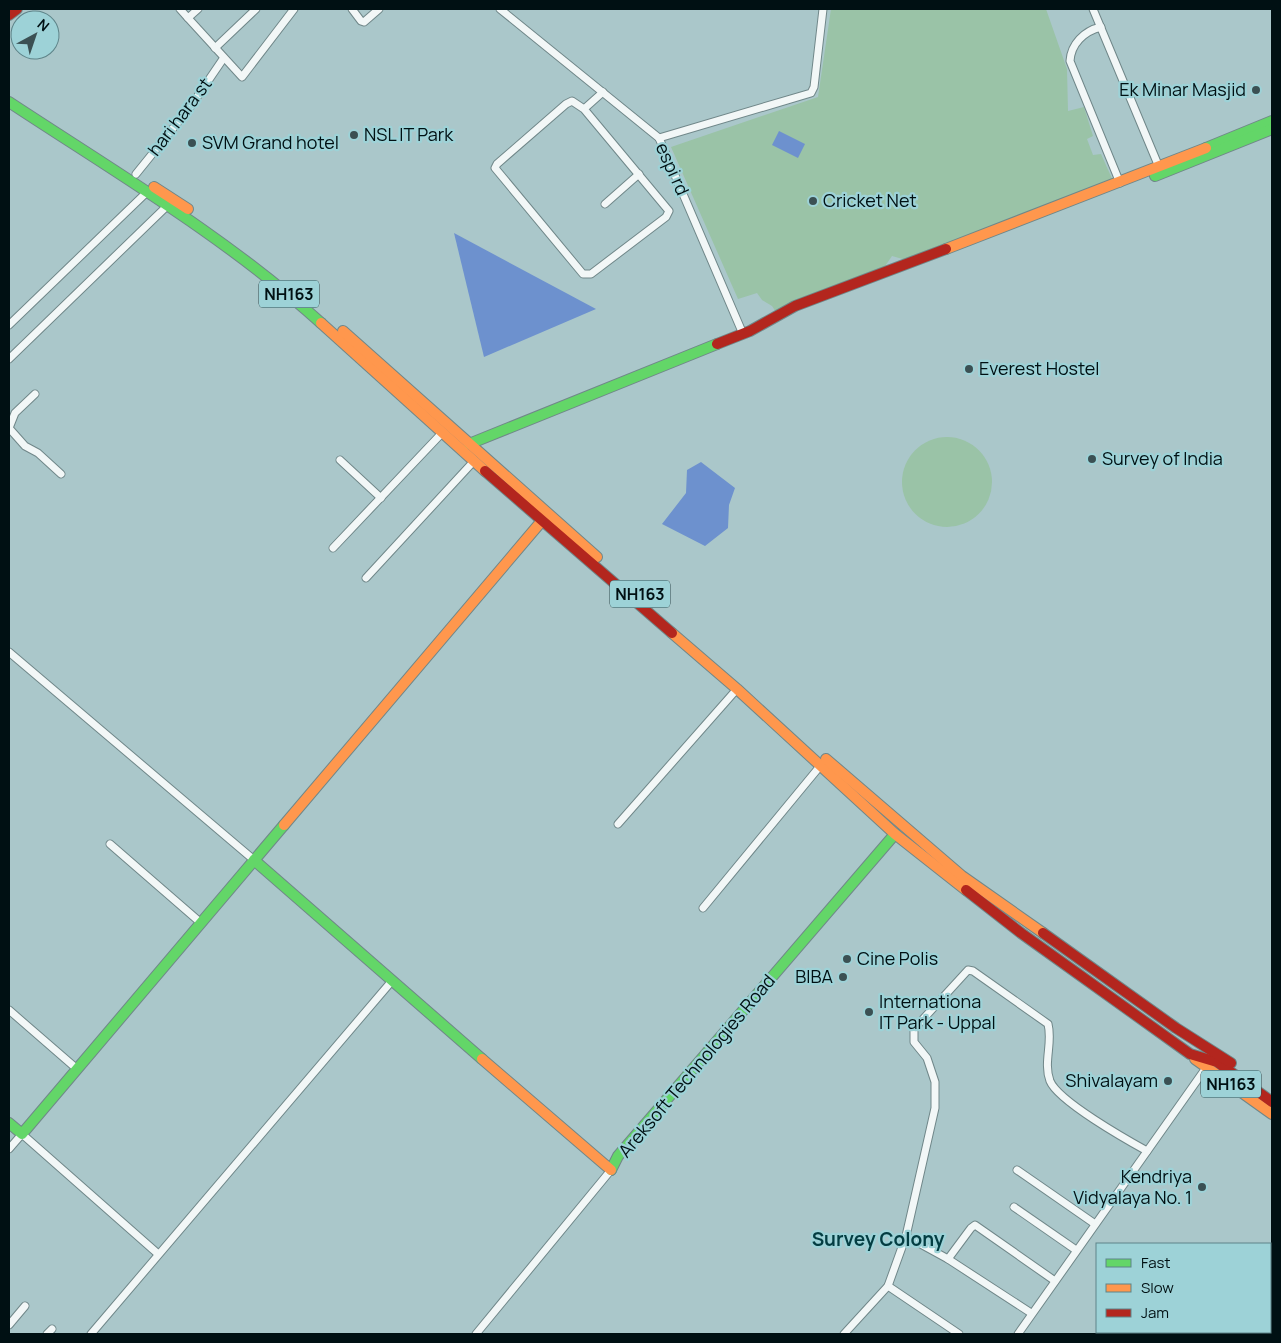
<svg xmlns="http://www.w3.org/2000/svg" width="1281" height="1343" font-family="Manrope,sans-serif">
<rect width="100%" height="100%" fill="#aac7ca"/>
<g fill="#9ac3a7">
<path d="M831,9H1046L1067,69L1068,111L1084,107L1093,136L1087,139L1093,155L1101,154L1114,183L906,260L892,256L881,272L778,315L772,306L762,300L757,293L738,299L671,147L818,97Z"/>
<circle cx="947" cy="482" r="45"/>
</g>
<g fill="#6d91ce">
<path d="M779,131L805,144L798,158L772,145Z"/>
<path d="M454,233L596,309L484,357Z"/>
<path d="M701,462L735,488L729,505L728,528L705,546L662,524L686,493L687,470Z"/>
</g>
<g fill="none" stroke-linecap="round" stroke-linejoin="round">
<defs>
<g id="street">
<path d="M180,9L188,18L198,9"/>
<path d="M352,9L361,21L364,22L379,9"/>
<path d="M500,9L659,138L743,334"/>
<path d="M1093,9L1159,167"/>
<path d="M188,18L242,77L294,9"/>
<path d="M1101,27C1084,31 1071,44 1070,61L1120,183"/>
<path d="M215,48L256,9"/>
<path d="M584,109L669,211L666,217L591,274H583L495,168L497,164L566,104L572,101L584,109L603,92"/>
<path d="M659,138L811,93L814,87L823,9"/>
<path d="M136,174L191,106L223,59"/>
<path d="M605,204L639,174"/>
<path d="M9,325L147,192"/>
<path d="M9,359L167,206"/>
<path d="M35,394L15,413L9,428L25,446L38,453L61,474"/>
<path d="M340,460L381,498"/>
<path d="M333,548L442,433"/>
<path d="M366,578L474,461"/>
<path d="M9,652L254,860"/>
<path d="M618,824L737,689"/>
<path d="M110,844L201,923"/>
<path d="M703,908L821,765"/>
<path d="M9,1010L77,1069"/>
<path d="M9,1149L22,1134L157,1253"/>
<path d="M1017,1170L1095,1224"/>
<path d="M1014,1207L1076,1250"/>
<path d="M906,1236L948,1259L1031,1313"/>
<path d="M948,1259L971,1228L975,1225L1055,1281"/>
<path d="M888,1286L959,1334"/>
<path d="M9,1325L25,1306"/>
<path d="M47,1334L52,1329"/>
<path d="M91,1334L391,982"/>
<path d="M476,1334L611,1170"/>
<path d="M844,1334L888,1286L906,1236L935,1108V1082L927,1058L914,1042V1029L968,970L973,971L1048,1024C1053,1043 1043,1062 1050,1081C1058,1101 1127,1140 1147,1151"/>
<path d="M1018,1334L1208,1065"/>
</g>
<g id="fast">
<path d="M9,102C115,172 226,237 321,323"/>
<path d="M1206,148L1272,121"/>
<path d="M1155,176L1272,129"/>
<path d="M469,444L717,344"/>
<path d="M254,860L482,1059"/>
<path d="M9,1123L22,1134L284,825"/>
<path d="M611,1170L618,1156L895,834"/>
<path d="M1232,1334L1234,1332"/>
<path d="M1258,1334L1260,1332"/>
</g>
<g id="slow">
<path d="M154,187L188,209"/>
<path d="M946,249L1206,148"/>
<path d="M321,323L485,471"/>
<path d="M343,331L597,557"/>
<path d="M672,633L737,689L895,834L966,890"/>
<path d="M826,759L962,876L1043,933"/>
<path d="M284,825L546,516"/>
<path d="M482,1059L611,1170"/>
<path d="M1195,1059L1272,1114"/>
<path d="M1270,1322L1272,1319"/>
</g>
<g id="jam">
<path d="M9,15L17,9"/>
<path d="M717,344L750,331L795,306L946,249"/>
<path d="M485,471L672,633"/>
<path d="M966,890L1021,933L1190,1054L1217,1062L1272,1102"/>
<path d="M1043,933L1176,1028L1231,1063"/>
<path d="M1270,1293L1272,1290"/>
</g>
</defs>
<use href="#street" stroke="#708789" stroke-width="9"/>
<use href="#fast" stroke="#708789" stroke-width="12"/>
<use href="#slow" stroke="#708789" stroke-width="12"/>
<use href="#jam" stroke="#708789" stroke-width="12"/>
<use href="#street" stroke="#f2f7f7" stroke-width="7"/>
<use href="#fast" stroke="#63d668" stroke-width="10"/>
<use href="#slow" stroke="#ff974d" stroke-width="10"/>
<use href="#jam" stroke="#b3261e" stroke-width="10"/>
<g stroke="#a7aeb0" stroke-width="2" stroke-dasharray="8 4" stroke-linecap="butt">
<path d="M1270,1308L1272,1305"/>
<path d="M1250,1334L1252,1332"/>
</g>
</g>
<g fill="#3b5053" stroke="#9dd2d7" stroke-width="2">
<circle cx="1256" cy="90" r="5"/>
<circle cx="354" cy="135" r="5"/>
<circle cx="192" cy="143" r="5"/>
<circle cx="813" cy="201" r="5"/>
<circle cx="969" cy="369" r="5"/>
<circle cx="1092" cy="459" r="5"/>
<circle cx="847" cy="959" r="5"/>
<circle cx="843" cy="977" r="5"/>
<circle cx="869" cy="1012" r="5"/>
<circle cx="1168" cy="1081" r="5"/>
<circle cx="1202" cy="1187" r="5"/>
</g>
<g text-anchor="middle" stroke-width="4.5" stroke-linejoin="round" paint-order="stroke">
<g fill="#9dd2d7" stroke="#2f4a4e" stroke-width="1">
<rect x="259" y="280.5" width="60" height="27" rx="4"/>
<rect x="610" y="580.5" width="60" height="27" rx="4"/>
<rect x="1201" y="1070.5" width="60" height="27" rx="4"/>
</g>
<g font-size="16" font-weight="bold" fill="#001013">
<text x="289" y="300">NH163</text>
<text x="640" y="600">NH163</text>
<text x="1231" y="1090">NH163</text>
</g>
<g font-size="18" fill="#001013" stroke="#9dd2d7" text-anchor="start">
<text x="1246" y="96" text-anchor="end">Ek Minar Masjid</text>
<text x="364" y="141">NSL IT Park</text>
<text x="202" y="149">SVM Grand hotel</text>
<text x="823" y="207">Cricket Net</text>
<text x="979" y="375">Everest Hostel</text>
<text x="1102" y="465">Survey of India</text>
<text x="857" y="965">Cine Polis</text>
<text x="833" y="983" text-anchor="end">BIBA</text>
<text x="879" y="1008">Internationa<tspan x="879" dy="21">IT Park - Uppal</tspan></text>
<text x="1158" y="1087" text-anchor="end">Shivalayam</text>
<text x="1192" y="1183" text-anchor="end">Kendriya<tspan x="1192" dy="21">Vidyalaya No. 1</tspan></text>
</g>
<g font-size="18" fill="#001013" stroke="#9dd2d7">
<text transform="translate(180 117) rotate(-53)" y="6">hari hara st</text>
<text transform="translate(672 169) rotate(66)" y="6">espi rd</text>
<text transform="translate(697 1066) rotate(-50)" y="6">Areksoft Technologies Road</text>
</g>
<g font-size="19" font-weight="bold" fill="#033d42" stroke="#9dd2d7">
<text x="878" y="1246">Survey Colony</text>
</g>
</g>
<rect width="1281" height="1343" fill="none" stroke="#001013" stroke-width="20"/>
<rect x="1096" y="1243" width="175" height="90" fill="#9dd2d7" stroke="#5e8489"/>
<rect x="1106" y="1259" width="25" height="8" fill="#63d668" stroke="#5e8489"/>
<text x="1141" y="1268" font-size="15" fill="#001013">Fast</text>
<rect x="1106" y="1284" width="25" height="8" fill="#ff974d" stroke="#5e8489"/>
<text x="1141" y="1293" font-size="15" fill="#001013">Slow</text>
<rect x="1106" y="1309" width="25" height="8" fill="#b3261e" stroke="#5e8489"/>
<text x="1141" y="1318" font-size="15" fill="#001013">Jam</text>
<g transform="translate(35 35) rotate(40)"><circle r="24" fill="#9dd2d7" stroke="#5e8489"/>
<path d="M0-4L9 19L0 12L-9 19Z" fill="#3b5053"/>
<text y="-8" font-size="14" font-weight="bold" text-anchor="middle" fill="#001013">N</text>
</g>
</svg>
